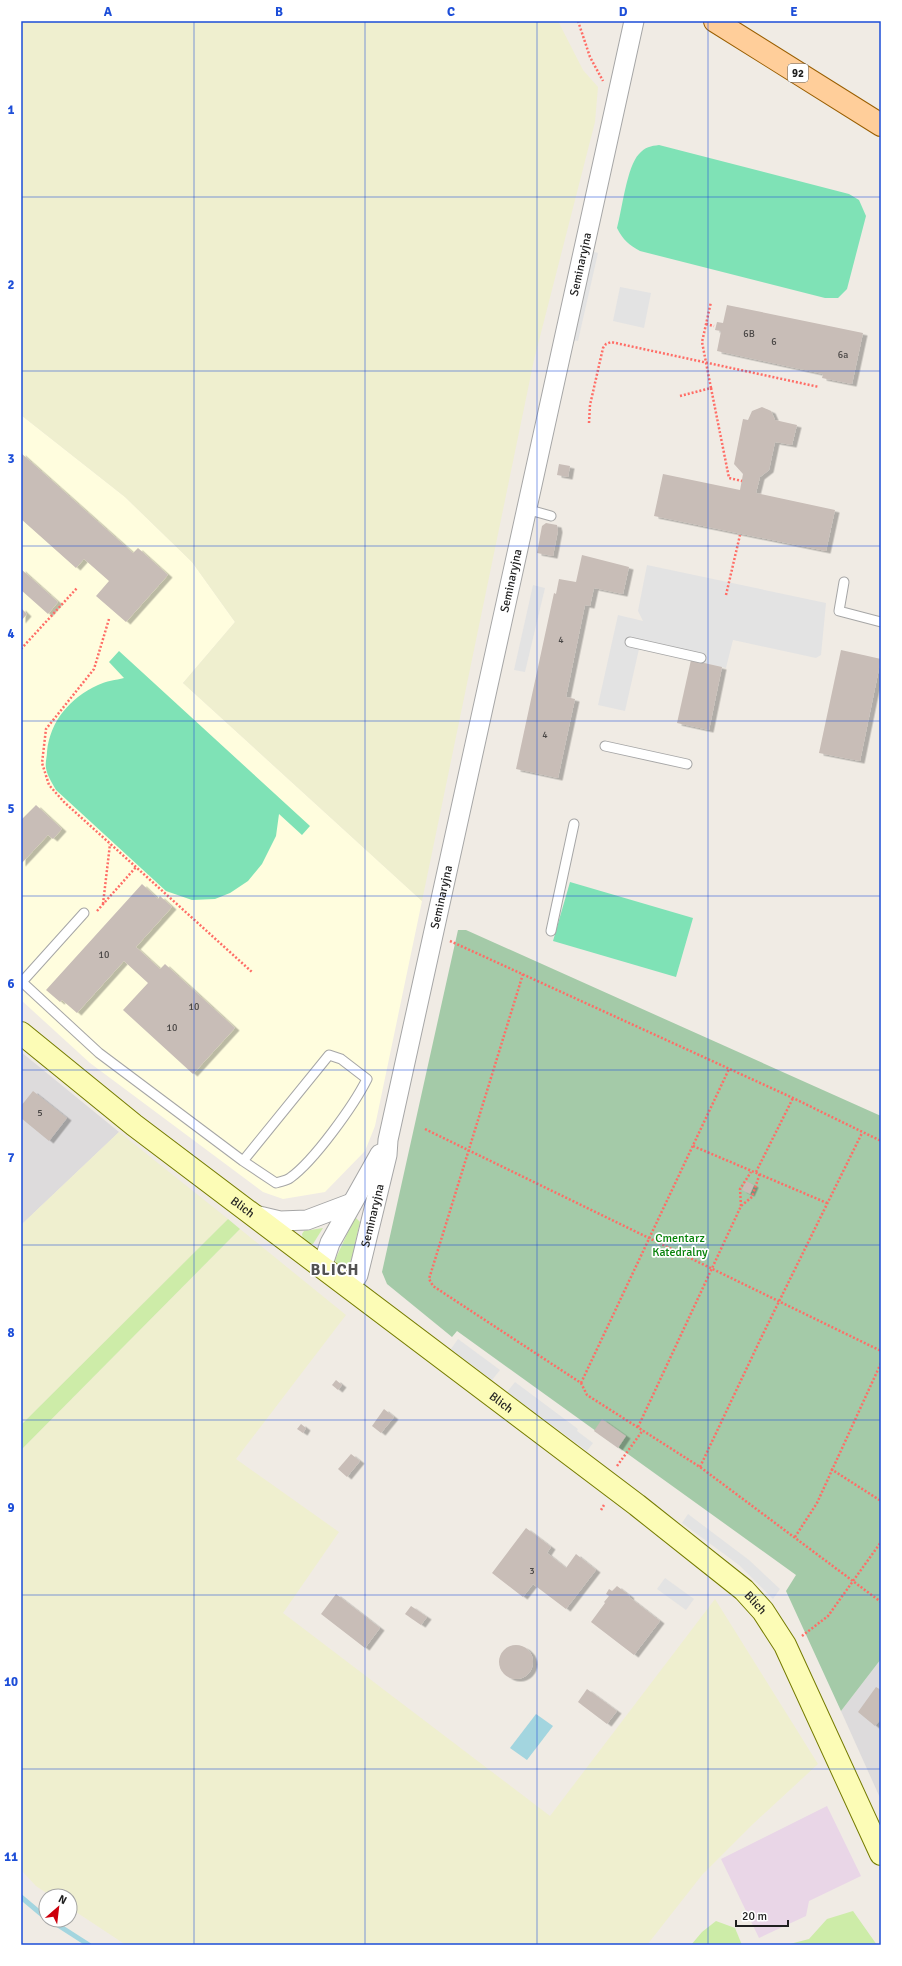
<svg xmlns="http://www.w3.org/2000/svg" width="902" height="1966" font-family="Signika,sans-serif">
<defs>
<filter id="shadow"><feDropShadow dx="4.5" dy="2.5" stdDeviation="0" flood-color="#0004"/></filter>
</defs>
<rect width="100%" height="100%" fill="#f0ebe4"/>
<g fill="#dddbdc">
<path d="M21,1052L119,1132L21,1225Z"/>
<path d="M881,1659V1800L841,1711Z"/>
</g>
<path fill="#e9d6e7" d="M827,1806L861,1876L809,1901L806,1916L759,1938L721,1859Z"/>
<path fill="#fffdde" d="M21,415L125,497L192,562L235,622L183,683L422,901L375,1126L365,1151L325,1192L283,1199L263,1192L90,1063L21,1000Z"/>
<g fill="#efefcf">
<path d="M21,21H558L583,70L598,87L595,122L534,360L422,901L183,683L235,622L192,562L125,497L21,415Z"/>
<path d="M119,1132L228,1219L21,1425V1225Z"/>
<path d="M240,1229L346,1315L236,1459L339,1532L283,1613L550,1816L715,1599L818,1764L753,1824L702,1875L647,1945H126L70,1908V1896H51L36,1886L21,1870V1450Z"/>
</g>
<g fill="#cdeca8">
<path d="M356,1218L360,1222L351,1261L343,1269L338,1268L335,1260L354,1219Z"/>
<path d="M228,1219L240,1229L21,1450V1425Z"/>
<path d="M323,1228L313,1244H309L303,1240L302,1234L304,1231Z"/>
<path d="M853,1911L877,1945H786L809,1939L827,1919Z"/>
<path d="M716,1921L735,1928L742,1945H691L702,1932Z"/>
</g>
<path fill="#a4caa8" d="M458,930H466L881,1116V1659L841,1711L786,1591L796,1575L457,1331L452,1337L387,1284L382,1272Z"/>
<g fill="#7fe2b6">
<path d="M659,145L849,194L859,200L866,216L847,289L838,298H825L640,251C629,245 623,240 617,228C622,210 627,166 639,154C645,147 651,146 659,145Z"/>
<path d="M119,651L310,826L302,835L279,814L276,836L262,864L248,881L230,893L215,899L192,900L166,891L56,790C52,783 47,775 46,768C45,763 47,757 47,752C50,721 70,698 98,685C106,681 116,680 124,678L109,662Z"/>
<path d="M570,882L693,918L676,977L553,941Z"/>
</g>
<g fill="#e3e3e3">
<path d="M591,251L598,253L578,341L572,340Z"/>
<path d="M620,287L651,293L644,328L613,321Z"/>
<path d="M647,565L826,603L821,655L816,658L733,640L726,668L639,649L625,711L598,705L618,615L643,621L638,611Z"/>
<path d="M533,585L545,588L525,672L514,670Z"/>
<path d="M458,1339L500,1370L492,1380L451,1349Z"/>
<path d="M515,1382L578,1429L577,1431L593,1443L587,1451L507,1392Z"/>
<path d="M688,1514L749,1560L780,1589L773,1599L739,1565L682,1523Z"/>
<path d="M665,1578L694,1599L686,1610L657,1589Z"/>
</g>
<path fill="#a3d5df" d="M536,1714L553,1726L527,1760L510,1748Z"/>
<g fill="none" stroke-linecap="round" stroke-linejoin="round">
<g stroke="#a3d5df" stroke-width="5">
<path d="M21,1897L46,1918"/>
<path d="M50,1920L89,1945"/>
</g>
</g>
<g fill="#c8bdb7" filter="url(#shadow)">
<path d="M727,305L863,333L852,384L822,378L823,374L717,351L721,331L715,330L717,322L723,323Z"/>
<path d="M762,407L771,411L775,420L797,425L792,445L775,442L769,470L760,477L756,493L835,510L826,551L654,516L663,474L740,490L743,474L734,464L743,419L748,420L752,411Z"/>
<path d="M21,453L133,553L138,548L168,575L126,622L96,596L109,581L84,559L76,568L21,519Z"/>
<path d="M559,464L570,466L568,477L557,475Z"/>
<path d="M546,523L557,525L558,530L553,556L537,553L542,526Z"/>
<path d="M582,555L629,567L623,594L594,588L590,606L585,605L566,697L575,699L558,778L516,769L554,593L556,594L559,579L576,582Z"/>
<path d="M21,569L58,602L48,614L21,590Z"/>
<path d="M21,608L27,614L21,621Z"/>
<path d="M841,650L881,659L860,761L819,753Z"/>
<path d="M691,660L722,667L709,730L677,723Z"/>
<path d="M36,805L62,829L53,839L48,835L21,864V820Z"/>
<path d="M142,884L158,899L160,896L172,907L136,947L160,969L165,964L235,1028L193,1074L123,1010L148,983L124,961L77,1013L62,1000L60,1002L46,990Z"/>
<path d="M33,1091L67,1118L49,1141L21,1118V1106Z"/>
<path d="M746,1181L754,1185L750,1194L742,1190Z"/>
<path d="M336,1380L342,1385L338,1390L332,1385Z"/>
<path d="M384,1409L394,1417L381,1433L372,1426Z"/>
<path d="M602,1419L626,1436L618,1448L594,1431Z"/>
<path d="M301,1424L306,1428L303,1433L297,1429Z"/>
<path d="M351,1454L360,1461L347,1477L338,1469Z"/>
<path d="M526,1528L551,1547L547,1553L566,1568L576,1554L596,1570L566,1609L533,1584L523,1597L492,1573Z"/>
<path d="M617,1586L630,1596L629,1597L660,1621L634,1655L591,1622L605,1603L604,1602L609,1596L606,1594L609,1589L612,1591Z"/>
<path d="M336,1594L380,1628L365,1648L321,1614Z"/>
<path d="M411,1606L427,1617L421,1625L405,1614Z"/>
<circle cx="516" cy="1662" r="17"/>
<path d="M876,1687L881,1690V1719L875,1726L858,1712Z"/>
<path d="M587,1689L617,1711L607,1724L578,1702Z"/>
</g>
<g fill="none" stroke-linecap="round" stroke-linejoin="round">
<defs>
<g id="lane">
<path d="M526,509L551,516"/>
<path d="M844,582L839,611L881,622"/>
<path d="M630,642L701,658"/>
<path d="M605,746L687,764"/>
<path d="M551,931L574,824"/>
<path d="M22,982L99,1053L243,1161L276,1183C281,1181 286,1181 290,1178C314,1161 354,1105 367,1079L341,1059L329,1055L243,1161"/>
<path d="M21,983L84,913"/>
</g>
<g id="street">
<path d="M255,1215L280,1221L307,1220L352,1203"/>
<path d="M322,1267L330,1243L380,1154"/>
<path id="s1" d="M349,1288L358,1275L387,1155L388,1140L634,21"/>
</g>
<g id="secondary">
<path id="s2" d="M21,1033L134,1125L637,1505L744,1590L763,1611L785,1645L881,1854"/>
</g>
<path id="primary" d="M715,21L881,125"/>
</defs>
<use href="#lane" stroke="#a6a6a6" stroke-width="11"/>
<use href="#street" stroke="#a6a6a6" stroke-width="21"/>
<use href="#secondary" stroke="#757b00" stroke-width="24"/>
<use href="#primary" stroke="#995e00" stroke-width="24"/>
<g stroke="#ff6d66" stroke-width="2.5" stroke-dasharray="2 2" stroke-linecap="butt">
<path d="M578,21L590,57L603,81"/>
<path d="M706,324L714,326"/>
<path d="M711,388L729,478L742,481"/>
<path d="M680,396L711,388L702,342L711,302"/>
<path d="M589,423L590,405L603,348L606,344L611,342L819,387"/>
<path d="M726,595L740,535"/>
<path d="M109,619L94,669L46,729L42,763L49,785L64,802L252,972"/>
<path d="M21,649L77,588"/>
<path d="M103,904L110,844"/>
<path d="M97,911L136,867"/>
<path d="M450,941L793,1098L881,1141"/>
<path d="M523,974L429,1279L433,1286L581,1383L587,1395L700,1467L881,1602"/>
<path d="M425,1129L881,1351"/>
<path d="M693,1146L827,1203"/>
<path d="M756,1172L793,1098"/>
<path d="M741,1206L740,1189L751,1172"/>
<path d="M581,1383L729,1069"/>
<path d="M638,1427L741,1206L752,1197L760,1173"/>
<path d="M617,1466L643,1430"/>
<path d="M700,1467L761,1338L862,1133"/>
<path d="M831,1469L881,1501"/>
<path d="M601,1510L604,1505"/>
<path d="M795,1537L817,1503L881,1363"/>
<path d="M802,1636L828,1616L881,1542"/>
</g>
<use href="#lane" stroke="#fff" stroke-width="9"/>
<use href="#street" stroke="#fff" stroke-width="19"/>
<use href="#secondary" stroke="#fcfcb6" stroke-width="22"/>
<use href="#primary" stroke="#ffce9a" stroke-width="22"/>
</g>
<path fill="none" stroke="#1d4ed8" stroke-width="1" stroke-opacity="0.55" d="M194,21V1945M365,21V1945M537,21V1945M708,21V1945M21,197H881M21,371H881M21,546H881M21,721H881M21,896H881M21,1070H881M21,1245H881M21,1420H881M21,1595H881M21,1769H881"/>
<g text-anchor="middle" stroke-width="3.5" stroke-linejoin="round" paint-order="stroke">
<g font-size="10" fill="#494645">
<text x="749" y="337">6B</text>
<text x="774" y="345">6</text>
<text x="843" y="358">6a</text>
<text x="561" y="643">4</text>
<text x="545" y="738">4</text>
<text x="104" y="958">10</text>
<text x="194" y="1010">10</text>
<text x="172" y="1031">10</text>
<text x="40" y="1116">5</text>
<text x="532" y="1574">3</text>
</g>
<rect fill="#fff" stroke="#626262" stroke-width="1" x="788" y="64" width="20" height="18" rx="3"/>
<g font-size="11" font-weight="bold" fill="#1f1f1f">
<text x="798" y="77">92</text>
</g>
<g font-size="12" fill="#1f1f1f" stroke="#fff">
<text dy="4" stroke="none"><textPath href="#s1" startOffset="1051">Seminaryjna</textPath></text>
<text dy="4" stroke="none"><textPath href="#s1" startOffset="727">Seminaryjna</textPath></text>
<text dy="4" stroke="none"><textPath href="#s1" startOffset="403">Seminaryjna</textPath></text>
<text dy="4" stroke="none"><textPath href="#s2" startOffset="282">Blich</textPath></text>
<text dy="4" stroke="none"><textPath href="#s1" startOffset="77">Seminaryjna</textPath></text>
<text dy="4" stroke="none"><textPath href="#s2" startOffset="606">Blich</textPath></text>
<text dy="4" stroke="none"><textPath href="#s2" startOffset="930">Blich</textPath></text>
</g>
<g font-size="12" fill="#07820a" stroke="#fff">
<text x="680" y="1242">Cmentarz<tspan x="680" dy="14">Katedralny</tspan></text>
</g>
<g font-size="16" font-weight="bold" letter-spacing="1" fill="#525252" stroke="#fff">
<text x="335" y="1275">BLICH</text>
</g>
</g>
<rect width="902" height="1966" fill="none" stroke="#ffffff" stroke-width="44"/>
<g transform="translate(58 1908) rotate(28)"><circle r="19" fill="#ffffff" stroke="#a5a5a5"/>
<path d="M0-3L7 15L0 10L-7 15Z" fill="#cd000c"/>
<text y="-6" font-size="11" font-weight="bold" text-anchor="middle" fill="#1f1f1f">N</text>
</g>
<path d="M736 1920v6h52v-6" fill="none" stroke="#1f1f1f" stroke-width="2"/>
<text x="742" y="1920" font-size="12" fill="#1f1f1f" stroke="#ffffff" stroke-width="3" paint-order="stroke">20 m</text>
<rect x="22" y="22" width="858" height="1922" fill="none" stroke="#1d4ed8" stroke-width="1.5"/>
<g font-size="13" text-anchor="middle" font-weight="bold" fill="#1d4ed8">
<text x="108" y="16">A</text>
<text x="279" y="16">B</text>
<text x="451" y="16">C</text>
<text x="623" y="16">D</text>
<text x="794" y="16">E</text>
<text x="11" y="114">1</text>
<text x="11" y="289">2</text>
<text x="11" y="463">3</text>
<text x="11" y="638">4</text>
<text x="11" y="813">5</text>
<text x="11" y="988">6</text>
<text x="11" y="1162">7</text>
<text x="11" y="1337">8</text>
<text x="11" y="1512">9</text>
<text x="11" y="1686">10</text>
<text x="11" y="1861">11</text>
</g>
</svg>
